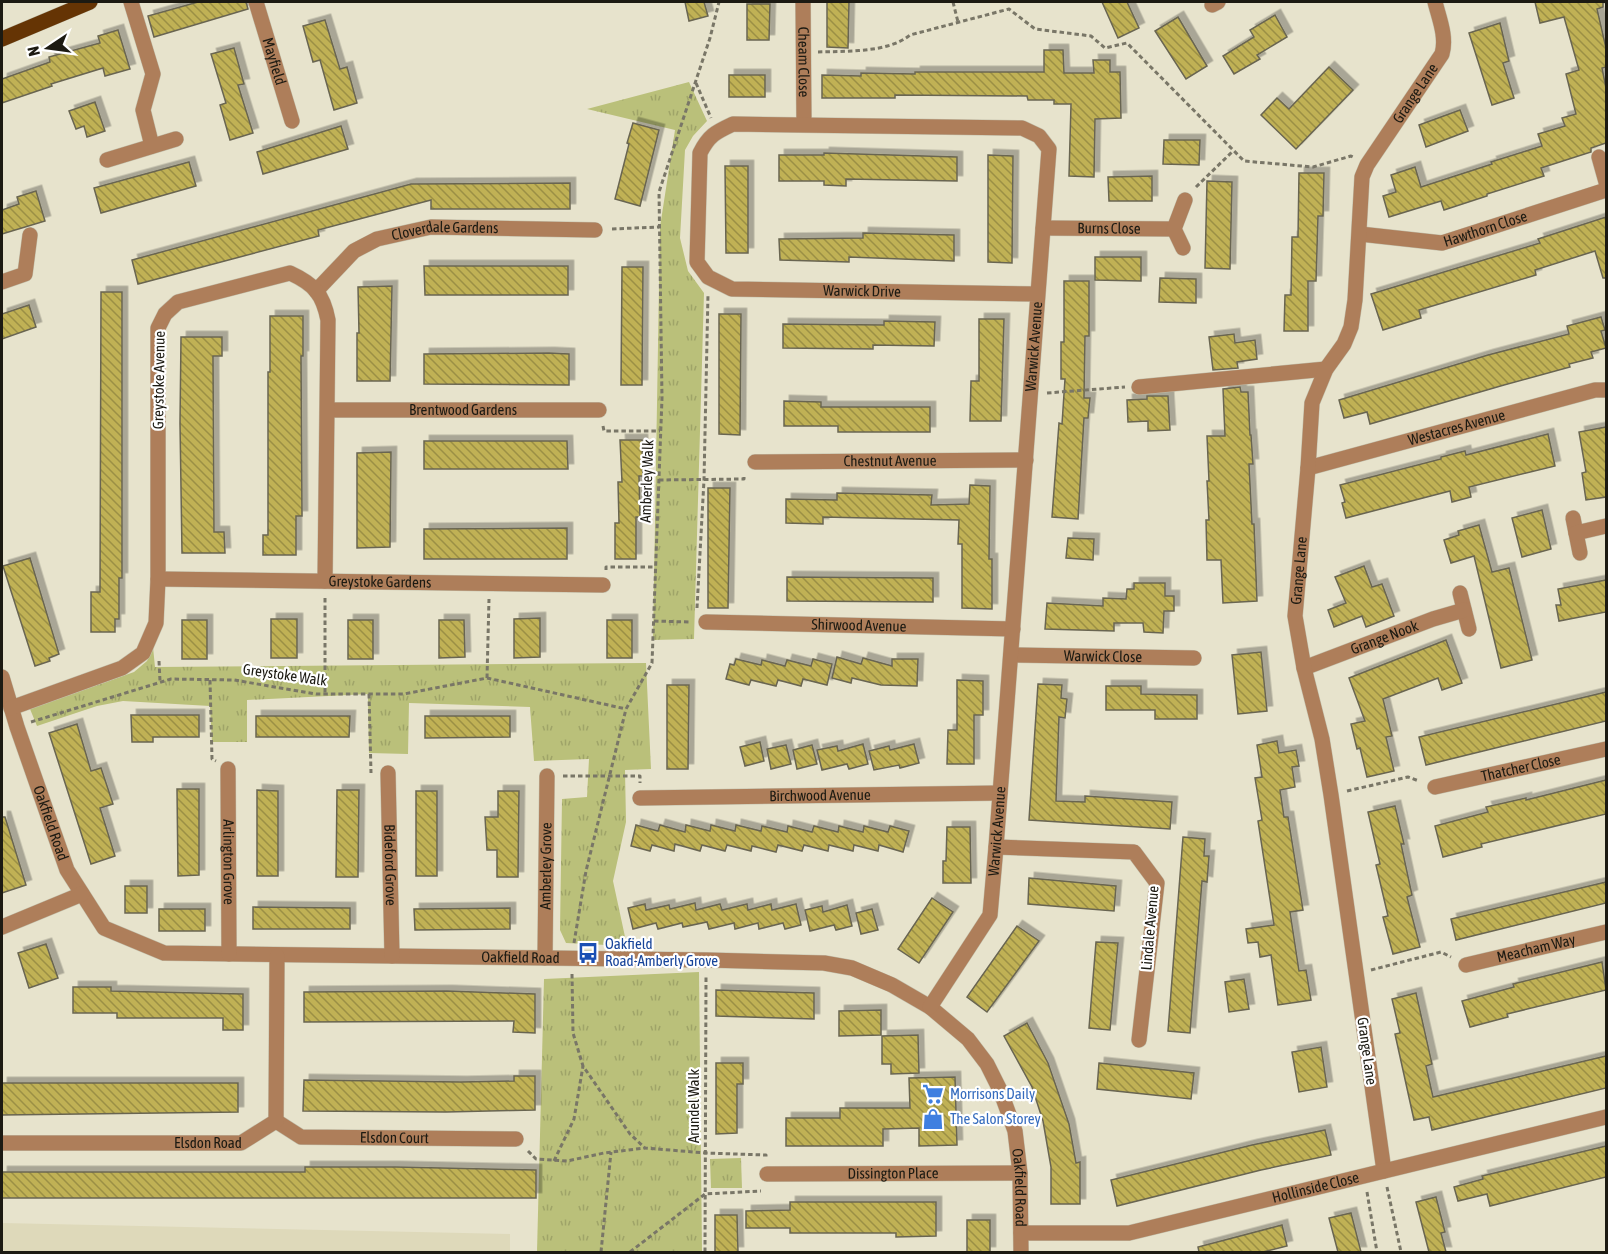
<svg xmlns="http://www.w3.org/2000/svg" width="1608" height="1254" font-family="'Asap Condensed',sans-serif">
<defs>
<pattern id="grass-tufts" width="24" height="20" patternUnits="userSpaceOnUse" patternTransform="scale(1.5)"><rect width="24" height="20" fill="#bac07a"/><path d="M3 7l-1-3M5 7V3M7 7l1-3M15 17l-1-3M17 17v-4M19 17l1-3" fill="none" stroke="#9fa468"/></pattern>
<pattern id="building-back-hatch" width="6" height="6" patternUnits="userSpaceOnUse" patternTransform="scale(1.5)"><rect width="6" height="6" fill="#c0b155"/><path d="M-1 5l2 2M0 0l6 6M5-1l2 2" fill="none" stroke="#9b8f45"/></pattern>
<filter id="shadow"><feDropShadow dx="5.5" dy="-5.5" stdDeviation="0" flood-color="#0004"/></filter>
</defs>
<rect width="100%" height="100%" fill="#e7e3cc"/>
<path fill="#ded9ba" d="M2,1223L510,1234V1252H2Z"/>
<g fill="url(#grass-tufts)">
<path d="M689,82L707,121L693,136L685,150L680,238L688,271L704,293L694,639L653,640L660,227L675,130L587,109Z"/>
<path d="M153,647L155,667L646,663L651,769L625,770L626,822L613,881L627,946L566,943L560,930L562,799L587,797L589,759L534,761L530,707L409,703L408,754L369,753L368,694L247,700V742H212L210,706L123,701L97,706L37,726L30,709L134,672L147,661Z"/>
<path d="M699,972L702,1252H537L544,979Z"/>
<path d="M741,1158L742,1188H711L710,1159Z"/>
</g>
<g fill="url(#building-back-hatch)" stroke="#696551" stroke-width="1.5" filter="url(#shadow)">
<path d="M198,2H246L248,9L154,37L148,16Z"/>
<path d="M685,2H704L708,16L689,21Z"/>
<path d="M827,2H849L848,48L827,47Z"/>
<path d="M1102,2H1127L1139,28L1118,38Z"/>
<path d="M1535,2H1603V7L1597,9L1606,48V67L1602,68L1606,88V143L1591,148V152L1541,168L1544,176L1487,194V196L1444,210L1441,201L1389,217L1383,196L1396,192L1391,175L1415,167L1421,187L1492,164L1491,162L1542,146L1538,134L1565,126L1562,118L1576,114L1566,74L1579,70L1564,17L1540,23Z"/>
<path d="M747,4H770L769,40H747Z"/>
<path d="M1275,15L1287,37L1257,55L1260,59L1234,74L1223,56L1254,37L1250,30Z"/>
<path d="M1178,17L1207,66L1186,79L1155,31Z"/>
<path d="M325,20L340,69L347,67L357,103L334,110L320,60L313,62L303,26Z"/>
<path d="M1500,23L1509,61L1503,63L1514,98L1492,105L1469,33Z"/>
<path d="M118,30L130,69L105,76L103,68L51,84L52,86L2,103V79L50,62L49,57L100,43L98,36Z"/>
<path d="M234,48L244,84L238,85L253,133L230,140L220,105L226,103L211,54Z"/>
<path d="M1044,50H1063L1064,73H1094L1093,60H1110V72H1120L1121,118L1095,119L1094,177L1069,176L1071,104H1054V100H1028L1027,96L895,95V98H822V75L861,76V73L915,74V72H1044Z"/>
<path d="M1329,67L1353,90L1296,149L1261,115L1277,98L1289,109Z"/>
<rect x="729" y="75" width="36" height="22"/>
<path d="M95,102L105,131L87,137L84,126L76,129L69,111Z"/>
<path d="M1460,110L1468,131L1426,147L1419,125Z"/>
<path d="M633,123L659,130L640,206L615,199L629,144L627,143Z"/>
<path d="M341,126L348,149L263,174L257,152Z"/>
<path d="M1164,140H1200L1199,165L1163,164Z"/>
<path d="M824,153L957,157V181L846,179V186L824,185V181H779V155H824Z"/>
<path d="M988,155L1013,156L1012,263L988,262Z"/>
<path d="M189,162L196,186L101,213L94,188Z"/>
<path d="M725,166H748V253H726Z"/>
<path d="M1299,173H1324L1323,216H1318L1316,281H1308V331H1284L1285,295H1291L1292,237H1298Z"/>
<path d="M1152,176V201H1109L1108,177Z"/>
<path d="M1207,181L1232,182L1230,269L1205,268Z"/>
<path d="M570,183V209H431V200L318,230L319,236L138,284L132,260L411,184Z"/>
<path d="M36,191L45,221L2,234V210L19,204L17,197Z"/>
<path d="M1606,217V278H1603L1595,251L1535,270L1536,275L1419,310L1421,318L1383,330L1371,294L1540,243L1538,239Z"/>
<path d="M863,233L954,235V261L849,257V262L780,260L779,239L863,238Z"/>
<path d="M1095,257H1141V281L1095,280Z"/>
<path d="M424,266H568V295H425Z"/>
<path d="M622,267H643L642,385H621Z"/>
<path d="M1160,278L1196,279V303L1159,302Z"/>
<path d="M1064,281H1089V336H1085L1084,398H1090L1088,418H1084L1078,519L1052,517L1059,423L1062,424L1065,379H1061V342H1064Z"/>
<path d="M392,286L390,381H357V333H359L358,287Z"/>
<path d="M101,292H122V578H119V619H115V632H91V592H100Z"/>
<path d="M29,305L36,327L2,339V314Z"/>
<path d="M719,314H741L740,435L719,434Z"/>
<path d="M270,316H303V356H301L302,516H296V555H263V535H268V372H270Z"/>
<path d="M1601,317L1605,330L1601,331L1606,348L1591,352L1593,358L1569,364L1570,367L1504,385L1370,424L1367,412L1344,418L1339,400L1488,355L1569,334L1567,326Z"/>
<path d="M979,319H1004L1001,421H970L971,381H979Z"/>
<path d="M884,321L935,322L934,346L873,345V349L783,348V324L884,325Z"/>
<path d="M1234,334L1235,343L1255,340L1257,359L1237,362L1238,368L1213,370L1209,337Z"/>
<path d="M181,337H222V356H213L214,532H224L225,553H182L180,423Z"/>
<path d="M549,353L569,354V385L424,384V354Z"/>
<path d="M1240,387L1241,392H1248L1250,435H1251L1253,464H1249L1252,524H1254L1257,601L1223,603L1221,560H1207L1206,520H1209L1207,481H1209L1207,436H1225L1223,389Z"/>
<path d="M1147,396H1168L1170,430L1148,431V421L1128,422L1127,400L1147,399Z"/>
<path d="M784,401L821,402V407H930V432H838V426H784Z"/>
<path d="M1606,427V497L1586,500L1582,473L1586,472L1579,432Z"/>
<path d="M1548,434L1555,466L1469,487L1471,497L1452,502L1450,491L1346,518L1342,503L1345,502L1340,485L1441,459V457L1465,451L1466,455Z"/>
<path d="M620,440H642L643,476H639L640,517H636V559H615V523H619L618,482H622Z"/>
<path d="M424,441H567L568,469H424Z"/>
<path d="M391,452L390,547L357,548V453Z"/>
<path d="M970,485L990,486L989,559H992V609L962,608V544H958L959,520L823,517V524L786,523V499L837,500V493L932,495L931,505L969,504Z"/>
<path d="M708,488H730L728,608H708Z"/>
<path d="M1542,510L1551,549L1522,557L1512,518Z"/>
<path d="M1479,525L1492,572L1509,568L1532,660L1501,668L1474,556L1451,563L1444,540L1459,535L1458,531Z"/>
<path d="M567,528V559H424V529Z"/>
<path d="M1068,538L1094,539L1093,560L1066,558Z"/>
<path d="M30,558L59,654L49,658L50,661L35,666L3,566Z"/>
<path d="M1364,566L1372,587L1382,584L1394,616L1366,627L1362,616L1334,627L1328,610L1346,603L1335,577Z"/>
<path d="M787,577L933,578V602L787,601Z"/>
<path d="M1606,580V612L1559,621L1556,605H1561L1558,589Z"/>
<path d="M1134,583H1165V596H1174V611H1164L1163,633L1144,632L1143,623H1114V631L1045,629L1047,603L1103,606V598L1126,599L1127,589H1134Z"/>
<path d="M540,618V657L514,658V619Z"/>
<rect x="271" y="619" width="26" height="39"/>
<rect x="182" y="620" width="25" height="39"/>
<rect x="348" y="620" width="25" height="39"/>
<path d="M439,620H464L465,657L439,658Z"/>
<rect x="607" y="620" width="25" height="38"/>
<path d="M1446,640L1462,683L1442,690L1438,678L1383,699L1392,736L1386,737L1394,771L1367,777L1360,748L1357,749L1351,724L1365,721L1349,678Z"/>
<path d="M1261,652L1267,711L1238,714L1232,655Z"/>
<path d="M837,657L861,664L863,658L892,666V659H918L917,686L881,685L852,678L851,683L832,678Z"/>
<path d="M736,659L761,665L762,660L785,666L787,660L811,666L813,659L832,664L827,685L803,679L801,686L778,680L776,686L751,680L749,685L726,679L730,664L734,665Z"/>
<path d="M957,680L983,681V715H974V764H947L948,730H957Z"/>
<path d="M1038,684L1062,685L1061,698L1067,699L1065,718L1059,717L1056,801L1085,802V796L1172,802L1170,829L1029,820Z"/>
<path d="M667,685H689L688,769H667Z"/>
<path d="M1106,686H1141V694L1197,695V719H1155V710H1106Z"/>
<path d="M1606,692V721L1426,765L1419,737Z"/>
<path d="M131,715H199V737H153V742H132Z"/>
<path d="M256,716H350L349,737H256Z"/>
<path d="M425,716H510V737L425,738Z"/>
<path d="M77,724L91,771L101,768L113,804L100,808L115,856L91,864L49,733Z"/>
<path d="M1277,741L1279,753L1296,750L1299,766L1292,767L1295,787L1280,790L1284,817H1288L1303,910L1290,912L1299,971L1306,970L1311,1000L1278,1005L1271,955L1260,957L1258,942L1248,943L1246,929L1274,925L1258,821L1262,820L1255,778L1262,777L1257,745Z"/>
<path d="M760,742L764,761L745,766L740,747Z"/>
<path d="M863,744L868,764L849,769L847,764L822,770L817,750L837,746L838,751Z"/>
<path d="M914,744L919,763L900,768L899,765L874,770L869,751L889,746L890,750Z"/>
<path d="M786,745L791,764L771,769L767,749Z"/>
<path d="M812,745L817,764L797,769L793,750Z"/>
<path d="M1606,780V814L1481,844L1482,847L1443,857L1435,826L1488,812L1486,807L1526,798V800Z"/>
<path d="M177,789H199V875L178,876Z"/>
<path d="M257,790L278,791V876H257Z"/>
<path d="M337,790H359L358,877H336Z"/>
<rect x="416" y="791" width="21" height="85"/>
<path d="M498,791H519L518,877H497V850H487L485,817H498Z"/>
<path d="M1395,806L1404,844H1401L1412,895L1407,897L1420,947L1393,954L1383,917L1388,916L1376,865L1380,864L1368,812Z"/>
<path d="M2,817H5L26,885L2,893Z"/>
<path d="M636,825L658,831L660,825L685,832L686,825L710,831L711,825L735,831L736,825L761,831L762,826L787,832L788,826L812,832L814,826L838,832L839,826L863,832L864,826L888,832L890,826L909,831L903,852L879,845L878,851L854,845L853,851L829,845L828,851L804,845L802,851L778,845L776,852L752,846L751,851L727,845L725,851L702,845L700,851L675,844L674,851L652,845L650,851L631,846Z"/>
<path d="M947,827H970L971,883H943V861H946Z"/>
<path d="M1183,837L1205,839L1204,856H1209L1207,882L1202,881L1190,1033L1168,1031Z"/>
<path d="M1029,878L1116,886L1114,911L1028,904Z"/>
<path d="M1606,882V903L1456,940L1451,919Z"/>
<rect x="125" y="886" width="22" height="27"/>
<path d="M932,898L953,912L919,963L898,949Z"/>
<path d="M695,903L696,910L720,904L722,910L747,904L748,910L771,904L772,910L796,904L801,925L785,929L783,923L759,929L758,923L735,929L734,923L709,929L707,922L683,927L682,923L658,929L656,923L633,929L628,908L645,904L646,910L669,905L670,909Z"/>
<path d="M847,905L852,926L836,930L834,925L810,931L805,910L822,906L823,912Z"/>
<path d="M253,907L350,908V929H253Z"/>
<path d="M510,908V929L415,930L414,909Z"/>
<rect x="159" y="909" width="46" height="22"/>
<path d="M872,909L878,930L861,934L856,913Z"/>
<path d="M1017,926L1039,941L987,1012L967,997Z"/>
<path d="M1096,942L1118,943L1110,1030L1089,1028Z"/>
<path d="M46,944L58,978L29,988L18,953Z"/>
<path d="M1602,962L1606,990L1507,1014L1508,1017L1470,1027L1462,1001L1514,987L1513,984Z"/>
<path d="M1244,979L1249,1009L1229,1012L1225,982Z"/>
<path d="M73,987H111V991L243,994V1030H223V1018H117V1013H73Z"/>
<path d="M716,990L814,993V1019L716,1016Z"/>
<path d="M447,991L535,994V1033L513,1032L514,1021L304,1022V992Z"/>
<path d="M1416,993L1432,1064L1426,1066L1433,1097L1606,1056V1088L1432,1130L1429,1117L1414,1120L1395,1034L1400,1033L1392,999Z"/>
<path d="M881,1010V1035L839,1036V1011Z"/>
<path d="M1027,1023L1048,1063L1069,1124L1076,1163L1080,1162V1204H1051V1167L1043,1121L1032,1087L1004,1036Z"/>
<path d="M918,1035L919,1073L891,1074V1064H882V1036Z"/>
<path d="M1321,1047L1327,1087L1299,1092L1292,1052Z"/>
<path d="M716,1063H743V1084H737V1133L716,1134Z"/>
<path d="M1099,1063L1194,1073L1191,1099L1097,1089Z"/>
<path d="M514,1076H535V1110L446,1112L303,1111L304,1080L461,1082L514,1081Z"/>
<path d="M955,1077L957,1145L919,1146V1128L883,1129V1146H786V1118H840V1108H910L909,1078Z"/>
<path d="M2,1083H238V1112L2,1115Z"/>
<path d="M1325,1130L1331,1155L1261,1170L1117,1206L1111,1180L1252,1145Z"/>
<path d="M1606,1146V1177L1490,1206L1487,1194L1458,1201L1454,1187L1483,1179L1482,1176Z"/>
<path d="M305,1167H396L536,1170V1198H2V1172H305Z"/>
<path d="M1436,1197L1445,1232L1441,1233L1446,1252H1429L1416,1202Z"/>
<path d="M790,1202H936V1236L896,1237V1233H790V1228H746V1211L790,1210Z"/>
<path d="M1351,1213L1361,1252H1338L1329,1218Z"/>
<path d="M715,1215H737L738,1252H715Z"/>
<rect x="967" y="1220" width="23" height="32"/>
<path d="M1282,1225L1287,1246L1263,1252H1199L1198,1247Z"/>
</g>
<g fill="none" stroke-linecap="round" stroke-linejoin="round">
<defs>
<g id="minor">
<path d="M131,2L153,74L143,110L152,146"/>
<path id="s1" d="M256,2L292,121"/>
<path id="s2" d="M803,2L804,124"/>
<path d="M1212,5L1218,2"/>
<path d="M1599,157L1606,182"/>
<path d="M107,160L176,139"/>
<path id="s3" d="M1043,228L1174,229"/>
<path id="s4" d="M1360,234L1442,243L1606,190"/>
<path d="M1183,248L1174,229L1185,200"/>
<path d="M2,282L25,274L30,235"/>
<path id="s5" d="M316,291L354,251L377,239L431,227L595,230"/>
<path d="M1139,387L1326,369"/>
<path id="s6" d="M328,410H599"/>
<path id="s7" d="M755,462L1026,460"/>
<path id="s8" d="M1308,468L1595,390H1606"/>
<path d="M1573,518L1580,553"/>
<path d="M1576,533L1606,526"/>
<path id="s9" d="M158,579L603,585"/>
<path d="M1460,593L1469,629"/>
<path id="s10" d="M706,622L1013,629"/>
<path id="s11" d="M1011,655L1194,658"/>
<path id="s12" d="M1304,668L1433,619L1464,610"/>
<path id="s13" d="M2,677L17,727L67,870L104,928L164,953L707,960L824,963L852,968L892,985L930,1007L968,1039L987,1064L1000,1090L1015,1131L1020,1173L1021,1252"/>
<path d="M11,708L122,668L143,653L156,623L158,579V328L165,314L178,302L290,273C314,284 323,294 328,320L325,581"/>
<path id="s14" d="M228,769L229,954"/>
<path id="s15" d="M388,773L392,956"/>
<path id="s16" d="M1435,787L1606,749"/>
<path id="s17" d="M640,798L1000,793"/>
<path d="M996,847L1134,852L1157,883L1139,1040"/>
<path d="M2,927L82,894"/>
<path id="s18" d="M545,958L547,776"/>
<path id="s19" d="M1466,965L1606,932"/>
<path id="s20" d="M930,1007L990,915L996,847L1049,149L1039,136L1022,128L733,124C716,132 709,135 700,153L697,262L708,277L732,289L1038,294"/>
<path id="s21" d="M276,1121L301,1137L516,1139"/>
<path id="s22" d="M2,1143H241L276,1121L277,956"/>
<path id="s23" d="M1384,1171L1331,795L1322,739L1304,668L1295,616L1308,468L1312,403L1326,369L1344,344L1351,327L1355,300L1362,177L1367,165L1442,54C1447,37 1439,18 1435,2"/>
<path id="s24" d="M767,1174L1020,1173"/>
<path id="s25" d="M1021,1233H1129L1606,1117"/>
</g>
<path id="major" d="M2,39L90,2"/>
</defs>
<use href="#minor" stroke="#c2bfab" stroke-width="16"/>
<use href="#major" stroke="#c2bfab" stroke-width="16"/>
<g stroke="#797667" stroke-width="3" stroke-dasharray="4.5 3" stroke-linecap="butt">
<path d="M953,2L958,22"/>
<path d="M818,52C846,51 888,53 910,35L1009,9L1035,29L1091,36L1105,48L1127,43L1244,161L1313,167L1351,156L1353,157"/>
<path d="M696,83L711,118"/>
<path d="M1196,187L1233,151"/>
<path d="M612,229L659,227"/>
<path d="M1047,393L1125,387"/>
<path d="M603,426L604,431H660"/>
<path d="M659,480L744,479V474"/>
<path d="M606,570V567H655"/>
<path d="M325,598V694"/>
<path d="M697,608L704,480L708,294"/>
<path d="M654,621L689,622"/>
<path d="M159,661L160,681"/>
<path d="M487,678L489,599"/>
<path d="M210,680L212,759L216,761"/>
<path d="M369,694L371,773"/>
<path d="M31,722L171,679L234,680L316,694H404L487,678L626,709"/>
<path d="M563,776H640V783"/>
<path d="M1347,791L1408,777L1419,781"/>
<path d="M574,943L586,871L626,709L652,663L662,398L659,192L710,38L719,2"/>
<path d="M1371,970L1441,952L1451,957"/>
<path d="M572,974L573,1033L583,1066L630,1134L645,1148L705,1153L766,1155V1157"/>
<path d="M528,1151L536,1159L567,1161L604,1153L645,1148"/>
<path d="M554,1161L574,1119L583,1066"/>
<path d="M1387,1187L1401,1252"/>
<path d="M1367,1192L1377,1252"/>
<path d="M601,1252L611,1152"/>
<path d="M630,1252L705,1194L761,1191"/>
<path d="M705,1252L706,977"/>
</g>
<use href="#minor" stroke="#ae7e5a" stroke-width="15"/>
<use href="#major" stroke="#653404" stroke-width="15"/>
</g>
<defs>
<symbol id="bus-bare" viewBox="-9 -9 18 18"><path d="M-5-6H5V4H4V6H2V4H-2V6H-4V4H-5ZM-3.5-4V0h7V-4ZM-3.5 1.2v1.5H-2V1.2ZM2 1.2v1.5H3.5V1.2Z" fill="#1a4fb4" stroke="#fff" stroke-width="2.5" paint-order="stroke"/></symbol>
<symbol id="supermarket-bare" viewBox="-9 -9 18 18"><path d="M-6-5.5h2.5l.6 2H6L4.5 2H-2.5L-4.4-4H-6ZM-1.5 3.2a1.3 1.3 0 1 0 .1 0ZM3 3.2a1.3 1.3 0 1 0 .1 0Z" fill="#3f7fe0" stroke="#fff" stroke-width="2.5" paint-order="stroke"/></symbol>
<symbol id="shop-bare" viewBox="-9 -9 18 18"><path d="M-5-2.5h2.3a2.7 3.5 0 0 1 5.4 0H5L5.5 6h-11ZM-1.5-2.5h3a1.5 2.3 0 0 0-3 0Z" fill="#3f7fe0" stroke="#fff" stroke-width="2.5" paint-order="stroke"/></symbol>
</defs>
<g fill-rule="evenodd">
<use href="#bus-bare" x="573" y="938" width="30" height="30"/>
<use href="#supermarket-bare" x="918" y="1079" width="30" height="30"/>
<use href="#shop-bare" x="918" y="1104" width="30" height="30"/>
</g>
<g text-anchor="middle" stroke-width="4.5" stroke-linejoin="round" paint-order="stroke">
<g font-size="15" fill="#1c1a12" stroke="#fff">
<text dy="5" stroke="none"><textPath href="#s1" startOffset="62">Mayfield</textPath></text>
<text dy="5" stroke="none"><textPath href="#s2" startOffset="60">Cheam Close</textPath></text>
<text dy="5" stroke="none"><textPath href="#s23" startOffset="1112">Grange Lane</textPath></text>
<text dy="5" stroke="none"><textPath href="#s3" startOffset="66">Burns Close</textPath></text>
<text dy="5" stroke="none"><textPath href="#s4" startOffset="128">Hawthorn Close</textPath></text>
<text dy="5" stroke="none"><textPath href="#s5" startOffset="150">Cloverdale Gardens</textPath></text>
<text dy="5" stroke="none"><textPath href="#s20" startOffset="1532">Warwick Drive</textPath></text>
<text dy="5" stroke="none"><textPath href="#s20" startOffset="680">Warwick Avenue</textPath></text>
<text transform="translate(159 380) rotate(-89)" y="5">Greystoke Avenue</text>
<text dy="5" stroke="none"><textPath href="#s6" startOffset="135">Brentwood Gardens</textPath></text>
<text dy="5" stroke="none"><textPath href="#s8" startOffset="154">Westacres Avenue</textPath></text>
<text dy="5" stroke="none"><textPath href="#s7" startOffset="135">Chestnut Avenue</textPath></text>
<text transform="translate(647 481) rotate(-88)" y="5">Amberley Walk</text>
<text dy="5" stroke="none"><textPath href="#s23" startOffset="608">Grange Lane</textPath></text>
<text dy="5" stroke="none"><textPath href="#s9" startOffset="222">Greystoke Gardens</textPath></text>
<text dy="5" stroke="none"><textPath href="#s10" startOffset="153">Shirwood Avenue</textPath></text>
<text dy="5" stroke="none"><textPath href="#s12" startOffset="86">Grange Nook</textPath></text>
<text dy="5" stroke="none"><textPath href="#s11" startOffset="92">Warwick Close</textPath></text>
<text transform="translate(285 675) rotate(8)" y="5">Greystoke Walk</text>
<text dy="5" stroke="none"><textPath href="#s16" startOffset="88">Thatcher Close</textPath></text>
<text dy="5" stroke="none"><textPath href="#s17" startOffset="180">Birchwood Avenue</textPath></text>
<text dy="5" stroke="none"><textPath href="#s13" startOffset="154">Oakfield Road</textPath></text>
<text dy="5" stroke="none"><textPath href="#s20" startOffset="194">Warwick Avenue</textPath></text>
<text dy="5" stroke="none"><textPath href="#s14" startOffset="93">Arlington Grove</textPath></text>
<text dy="5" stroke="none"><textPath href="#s15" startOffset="92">Bideford Grove</textPath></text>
<text dy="5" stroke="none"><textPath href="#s18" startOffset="92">Amberley Grove</textPath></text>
<text transform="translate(1150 928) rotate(-85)" y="5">Lindale Avenue</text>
<text dy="5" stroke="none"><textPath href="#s19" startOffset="72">Meacham Way</textPath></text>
<text dy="5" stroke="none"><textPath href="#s13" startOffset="694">Oakfield Road</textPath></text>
<text transform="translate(1367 1051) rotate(82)" y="5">Grange Lane</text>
<text transform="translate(694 1106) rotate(-90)" y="5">Arundel Walk</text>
<text dy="5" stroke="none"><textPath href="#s21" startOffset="123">Elsdon Court</textPath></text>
<text dy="5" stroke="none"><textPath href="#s22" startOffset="206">Elsdon Road</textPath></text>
<text dy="5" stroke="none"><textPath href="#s24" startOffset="126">Dissington Place</textPath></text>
<text dy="5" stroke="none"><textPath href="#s13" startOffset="1324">Oakfield Road</textPath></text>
<text dy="5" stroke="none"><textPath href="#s25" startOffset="300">Hollinside Close</textPath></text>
</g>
<g font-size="15" fill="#164399" stroke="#fff" text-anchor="start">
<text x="605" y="949">Oakfield<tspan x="605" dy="17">Road-Amberly Grove</tspan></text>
</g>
<g font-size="15" fill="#366cbe" stroke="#fff" text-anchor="start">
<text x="950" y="1099">Morrisons Daily</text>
<text x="950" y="1124">The Salon Storey</text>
</g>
</g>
<rect width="1608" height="1254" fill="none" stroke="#1c1a12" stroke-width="6"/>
<g transform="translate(48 48) rotate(257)" stroke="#ffffff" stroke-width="4.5" paint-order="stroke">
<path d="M0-4.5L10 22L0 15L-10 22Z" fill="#1c1a12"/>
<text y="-9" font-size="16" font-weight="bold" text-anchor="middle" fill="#1c1a12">N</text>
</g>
</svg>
